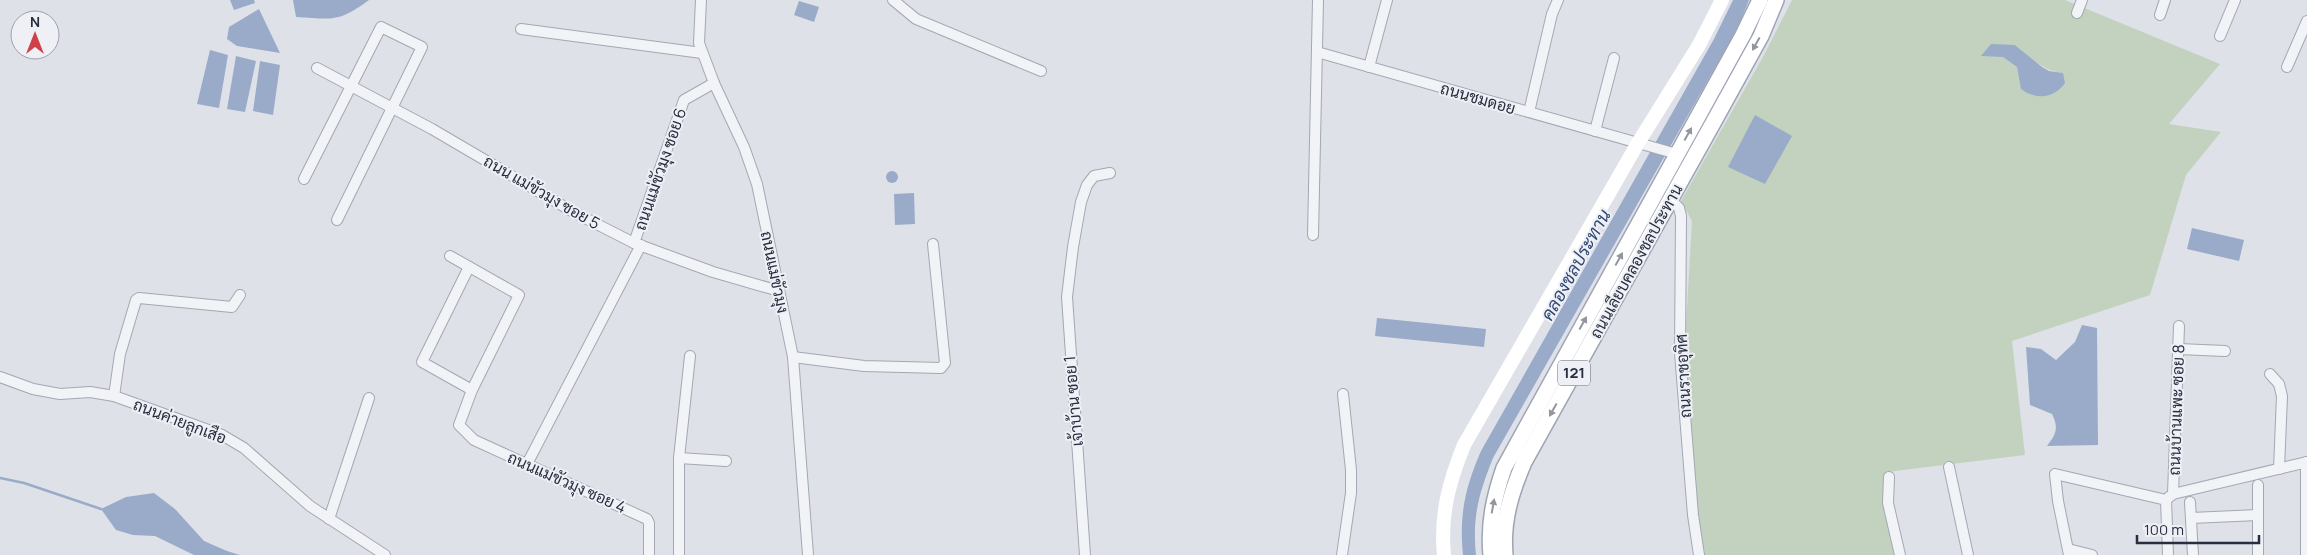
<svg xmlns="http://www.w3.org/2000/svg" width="2307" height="555" font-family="Manrope,Sarabun,sans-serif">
<rect width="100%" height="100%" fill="#dee1e8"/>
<path fill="#c2d2bf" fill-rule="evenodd" d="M1792,0H2065L2220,64L2169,124L2221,132L2186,175L2150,295L2012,341L2025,455L1887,472L1885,511L1896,555H1705L1697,509L1684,360L1692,221L1681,201L1764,55ZM2015,45C2032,58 2041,70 2063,73L2020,77L2017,67L2003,57Z"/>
<g fill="#99abc9">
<path d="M230,0H254L255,3L234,10Z"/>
<path d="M293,0H369C338,23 332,19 296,17Z"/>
<path d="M1733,0H1749L1737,29L1493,458C1479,493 1472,517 1476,555H1463C1459,515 1465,488 1481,451L1714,39Z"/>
<path d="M799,1L819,7L814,22L794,15Z"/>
<path d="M259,9L280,53L237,46L227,39L229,27Z"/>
<path d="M1991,44L2015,45L2042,67L2049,71L2063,73L2065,83C2053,99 2036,100 2021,89L2017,67L2003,57L1981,56Z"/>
<path d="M210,50L228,55L219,108L197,104Z"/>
<path d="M236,56L256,61L245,112L227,109Z"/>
<path d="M260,61L280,65L273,115L253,111Z"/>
<path d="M1755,115L1792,136L1765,184L1728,167Z"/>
<circle cx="892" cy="177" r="6"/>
<path d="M914,193L915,224L895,225L894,194Z"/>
<path d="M2192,228L2244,240L2239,261L2187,249Z"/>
<path d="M1377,318L1486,329L1484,347L1375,336Z"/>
<path d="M2082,325L2097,328L2098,445L2047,446C2056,434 2059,428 2052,414L2030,405L2026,347L2041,349L2056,360L2075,342Z"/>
<path d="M154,493L175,509L204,541L227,551L240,555H194L155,536L133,535L116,530L101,509L126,497Z"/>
</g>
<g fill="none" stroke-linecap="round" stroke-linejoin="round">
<path stroke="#99abc9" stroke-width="2.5" d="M0,478L24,483L101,509"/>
<defs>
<g id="street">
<path d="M701,0L699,43L714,83L744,147L757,184L793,357L808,555"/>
<path d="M893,0L916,19L1041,71"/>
<path d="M2077,13L2082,0"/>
<path d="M2160,15L2165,0"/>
<path d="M521,29L702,53"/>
<path d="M2220,36L2235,0"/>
<path d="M1317,52L1677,154"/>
<path d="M1369,67L1387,0"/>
<path d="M2287,67L2307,21"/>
<path d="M317,68L432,129L575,213L634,243L713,272L779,291"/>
<path d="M1529,112L1552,14L1558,0"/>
<path d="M1595,131L1614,58"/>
<path d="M304,179L381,27L422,47L337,220"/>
<path d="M1671,200L1679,208L1681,216L1680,353L1693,515L1699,555"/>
<path d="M1313,235L1318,0"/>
<path d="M634,243L684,100L714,83"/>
<path d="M450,256L519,295L472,390L459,425L474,440L647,519L649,523V555"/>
<path d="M469,267L422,362L472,390"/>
<path d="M2179,349L2225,351"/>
<path d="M793,357L864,366L941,368L945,363L933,244"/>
<path d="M2270,374L2279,384L2282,396L2279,469"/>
<path d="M0,377L33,389L60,394L90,392L114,396L222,435L244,448L310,506L385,555"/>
<path d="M114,396L120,354L136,300L139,298L232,307L240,295"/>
<path d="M679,458L726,461"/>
<path d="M527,464L641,245"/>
<path d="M1949,467L1968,555"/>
<path d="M1889,477L1888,503L1900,555"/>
<path d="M2258,485V555"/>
<path d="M2173,494L2179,326"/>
<path d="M2168,498L2173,494L2307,462"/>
<path d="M2166,500L2168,555"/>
<path d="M2190,502L2193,555"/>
<path d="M2191,518L2258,515"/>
<path d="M329,519L369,398"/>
<path d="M2068,549L2092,555"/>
<path d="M679,555V458L690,356"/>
<path d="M1085,555L1067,297L1073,247L1081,202L1087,185L1094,176L1110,173"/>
<path d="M1342,555L1351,493V470L1343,394"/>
<path d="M2069,555L2058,501L2055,474L2166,500"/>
<path d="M2306,555V462"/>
</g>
<g id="primary">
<path d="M1491,555C1488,524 1494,497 1504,468L1743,35L1760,0"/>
<path d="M1505,555C1502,521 1511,493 1524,462L1713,123L1761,36L1776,0"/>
</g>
</defs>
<use href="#street" stroke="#a3a8b2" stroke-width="12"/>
<use href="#primary" stroke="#9ea4b4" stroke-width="18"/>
<use href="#street" stroke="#f1f3f6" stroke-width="10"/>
<path stroke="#fff" stroke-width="14" d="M1444,555C1440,515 1449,482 1464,445L1638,143L1699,45L1722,0"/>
<use href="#primary" stroke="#fff" stroke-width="15"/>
</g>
<defs><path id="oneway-solid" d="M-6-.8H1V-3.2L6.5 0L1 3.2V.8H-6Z" transform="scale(1.25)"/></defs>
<g fill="#93969f">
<use href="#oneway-solid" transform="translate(1756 44) rotate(119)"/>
<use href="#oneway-solid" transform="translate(1688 134) rotate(-61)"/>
<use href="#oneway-solid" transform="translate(1619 259) rotate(-61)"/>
<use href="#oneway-solid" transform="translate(1583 323) rotate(-61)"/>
<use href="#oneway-solid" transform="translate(1553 410) rotate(119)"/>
<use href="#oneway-solid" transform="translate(1493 506) rotate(-80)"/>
</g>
<g text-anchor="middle" stroke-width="4" stroke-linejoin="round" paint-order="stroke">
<rect fill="#eef0f6" stroke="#636876" stroke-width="1" x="1558" y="360.5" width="32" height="25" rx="4"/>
<g font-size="15" font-weight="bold" fill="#272e3f">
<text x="1574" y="378">121</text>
</g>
<g font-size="16" fill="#272e3f" stroke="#eef0f6">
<text transform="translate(1478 98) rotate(16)" y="6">ถนนชมดอย</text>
<text transform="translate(660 169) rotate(-71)" y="6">ถนนแม่ขัวมุง ซอย 6</text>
<text transform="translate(542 192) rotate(30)" y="6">ถนน แม่ขัวมุง ซอย 5</text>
<text transform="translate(1636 261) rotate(-61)" y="6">ถนนเลียบคลองชลประทาน</text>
<text transform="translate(775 272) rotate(78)" y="6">ถนนแม่ขัวมุง</text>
<text transform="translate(1683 376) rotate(-93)" y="6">ถนนราชอุทิศ</text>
<text transform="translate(1073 401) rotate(-95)" y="6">เจ้าบ้าน ซอย 1</text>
<text transform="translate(2176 410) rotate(-88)" y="6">ถนนบ้านแพะ ซอย 8</text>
<text transform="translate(180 421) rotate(21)" y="6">ถนนค่ายลูกเสือ</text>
<text transform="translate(567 482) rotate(24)" y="6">ถนนแม่ขัวมุง ซอย 4</text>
</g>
<g font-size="18" font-style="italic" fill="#314873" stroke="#eef0f6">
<text transform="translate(1576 265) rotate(-61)" y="6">คลองชลประทาน</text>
</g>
</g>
<g transform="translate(35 35)"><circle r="24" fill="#eef0f6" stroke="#9ea2ad"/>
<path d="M0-4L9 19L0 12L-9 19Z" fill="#cf4148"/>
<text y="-8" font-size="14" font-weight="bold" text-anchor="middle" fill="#272e3f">N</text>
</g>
<path d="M2137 535v8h122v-8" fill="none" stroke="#272e3f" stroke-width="2.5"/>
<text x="2144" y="535" font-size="15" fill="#272e3f" stroke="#eef0f6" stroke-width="4" paint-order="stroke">100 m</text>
</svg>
